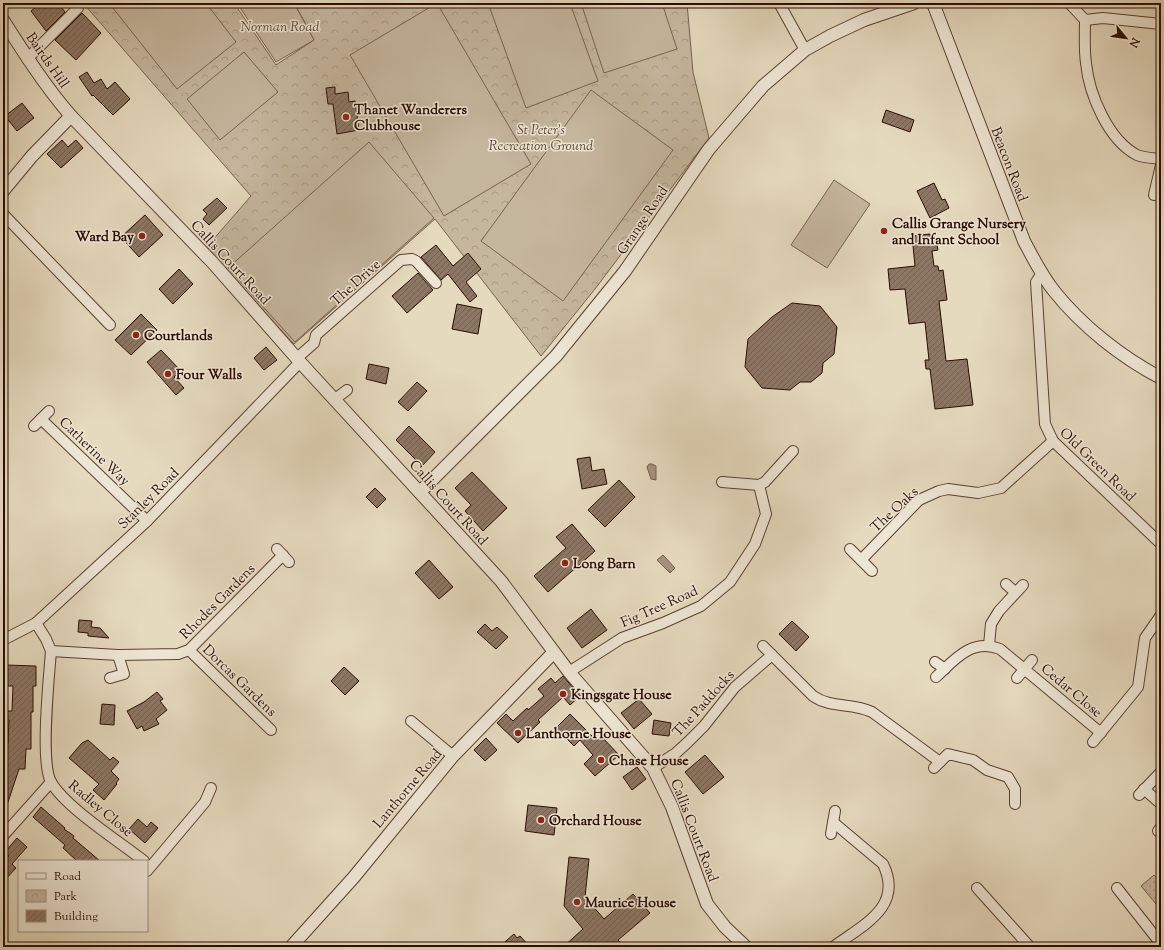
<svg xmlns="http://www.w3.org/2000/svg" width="1164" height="950" font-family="'Sorts Mill Goudy',serif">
<defs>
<pattern id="grass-dots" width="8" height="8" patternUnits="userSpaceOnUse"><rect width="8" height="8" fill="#c5b69e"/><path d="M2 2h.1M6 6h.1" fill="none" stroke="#a99b86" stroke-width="1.8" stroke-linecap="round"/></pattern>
<pattern id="park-crowns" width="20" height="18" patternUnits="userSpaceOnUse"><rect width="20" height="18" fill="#c5b69e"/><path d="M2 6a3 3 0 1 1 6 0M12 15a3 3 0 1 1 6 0" fill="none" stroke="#a99b86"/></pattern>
<pattern id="water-ripples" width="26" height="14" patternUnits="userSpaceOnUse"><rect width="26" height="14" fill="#a6937e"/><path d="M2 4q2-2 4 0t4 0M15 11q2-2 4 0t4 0" fill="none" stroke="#877665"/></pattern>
<pattern id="building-hatch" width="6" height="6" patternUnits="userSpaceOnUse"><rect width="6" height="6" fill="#8c7764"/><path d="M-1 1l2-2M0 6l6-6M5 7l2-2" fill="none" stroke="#736050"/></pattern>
</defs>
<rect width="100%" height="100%" fill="#e5d9be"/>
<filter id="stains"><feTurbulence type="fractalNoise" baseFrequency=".005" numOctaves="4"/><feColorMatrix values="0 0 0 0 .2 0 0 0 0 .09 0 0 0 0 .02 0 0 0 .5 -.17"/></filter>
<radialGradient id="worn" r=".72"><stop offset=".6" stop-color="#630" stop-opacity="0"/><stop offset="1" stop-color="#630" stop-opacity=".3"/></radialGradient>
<path fill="url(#grass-dots)" stroke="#786150" d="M1154,875L1161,883V910L1141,886Z"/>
<path fill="url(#park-crowns)" stroke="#786150" d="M83,3H234L276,65L314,40L297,8L306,3H687L693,72L709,138L595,289L541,356L435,219L294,344L205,249L251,196Z"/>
<g fill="#c5b69e" stroke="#786150">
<path d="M109,3H206L236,42L177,89Z"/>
<path d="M237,3H294L314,40L276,62Z"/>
<path d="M437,3L531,164L444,216L350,55Z"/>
<path d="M488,3H570L598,81L526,108Z"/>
<path d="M581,3H662L677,49L604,73Z"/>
<path d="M244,52L278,92L220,140L187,99Z"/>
<path d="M591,90L673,150L563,301L481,241Z"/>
<path d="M369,142L434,218L295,342L228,268Z"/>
<path d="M834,180L870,204L827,268L791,245Z"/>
</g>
<g fill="url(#water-ripples)" stroke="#755d4c">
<path d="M649,464H652L656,466V480L651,479L647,467Z"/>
<path d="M663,555L675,568L670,573L657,560Z"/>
</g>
<g fill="url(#building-hatch)" stroke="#2b0c02">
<path d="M41,3H58L65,12L46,31L31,11Z"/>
<path d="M82,13L101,33L76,60L55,40Z"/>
<path d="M87,72L94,83L101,79L107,89L115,82L130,99L113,115L93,95L92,96L79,77Z"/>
<path d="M335,87V94L348,92L349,102L355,101L359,130L337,134L333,104H328L326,88Z"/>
<path d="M22,103L34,118L17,131L5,116Z"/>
<path d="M886,110L914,120L910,132L882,122Z"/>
<path d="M62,140L68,147L76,140L83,148L61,168L47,154Z"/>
<path d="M934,183L942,200L945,199L949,208L930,218L917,191Z"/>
<path d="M217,198L227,208L209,225L203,219L207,214L203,210Z"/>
<path d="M145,215L163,235L139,257L121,237Z"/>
<path d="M930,234L931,239H936L938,250L932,251L934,266H938L939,271L943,270L947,300L939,301L946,361L967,359L973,405L935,409L930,369H926L925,360H929L925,322L909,324L905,289L890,290L888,269L915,266L912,236Z"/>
<path d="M436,245L453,266L468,253L481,269L466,282L477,296L470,302L448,274L441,280L421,257Z"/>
<path d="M179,269L193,284L173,304L159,289Z"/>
<path d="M418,273L433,290L407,313L392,296Z"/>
<path d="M792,303L820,306L837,327L834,354L823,363L822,373L811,382H800L790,390L762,388L745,367L748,339L772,317Z"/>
<path d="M457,304L482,309L478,334L452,329Z"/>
<path d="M141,314L157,330L131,355L115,340Z"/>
<path d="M266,347L277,360L264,370L254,358Z"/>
<path d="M161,350L181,371L174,377L184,388L176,395L147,362Z"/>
<path d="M369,364L389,368L386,384L366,379Z"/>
<path d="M417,382L427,391L408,411L398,402Z"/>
<path d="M409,426L435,452L422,466L396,440Z"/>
<path d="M590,457L592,471L604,469L607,484L582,489L577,459Z"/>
<path d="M472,472L507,508L483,531L465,511L471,505L455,488Z"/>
<path d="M619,480L635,497L605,527L588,510Z"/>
<path d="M375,488L386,499L377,508L366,497Z"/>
<path d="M572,524L595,551L548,592L534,576L566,548L556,537Z"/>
<path d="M429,560L453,587L439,599L415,573Z"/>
<path d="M591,609L607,630L582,648L567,628Z"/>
<path d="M79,620L92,621L91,627L100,628L109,638L88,636V633L78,632Z"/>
<path d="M792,621L809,637L796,651L779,634Z"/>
<path d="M485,624L492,631L497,627L508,637L496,649L477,632Z"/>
<path d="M6,665L36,666V686H33V712H31V749H26L25,769H19L4,814L3,743L8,744L9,720H3V711H12L13,686H5V675H3V667Z"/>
<path d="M344,667L359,681L345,695L331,681Z"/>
<path d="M563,676L580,696L570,705L563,697L538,720L540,722L518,743L497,723L506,714L513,721L527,708L528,710L544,696L538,689L551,678L555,683Z"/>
<path d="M157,692L163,699L160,701L167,710L156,719L159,724L144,731L142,726L137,729L127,711L144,702Z"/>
<path d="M639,699L652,714L634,729L621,713Z"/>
<path d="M102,704L115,705L114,725L100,724Z"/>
<path d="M570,714L596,740L601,736L619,755L595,776L584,764L593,755L580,740L574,746L556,728Z"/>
<path d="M654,720L671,723L669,736L652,734Z"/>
<path d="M486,738L497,750L485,761L474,750Z"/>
<path d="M88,740L110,760L113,757L119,762L111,771L119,779L116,783L117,784L104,800L93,790L99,784L69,758L82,743Z"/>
<path d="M705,755L724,777L703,794L685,772Z"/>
<path d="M637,767L646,779L632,790L623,777Z"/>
<path d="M528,805L557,808L554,835L525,831Z"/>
<path d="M41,807L65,828L64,829L74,836L73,838L100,861H77L63,848L65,845L33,817Z"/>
<path d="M138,819L147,827L151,822L158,828L145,843L129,829Z"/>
<path d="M17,838L27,847L12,864L16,868L3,882V856L6,859L9,856L5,852Z"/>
<path d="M569,857L589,859L585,897L604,919L633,894L650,913L618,940L624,947H563L583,929L564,906Z"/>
<path d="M514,934L517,938L520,936L530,947H499Z"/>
</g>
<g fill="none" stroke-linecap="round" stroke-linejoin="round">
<defs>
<g id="minor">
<path d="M779,3L805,50"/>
<path d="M1069,3L1085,20C1085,35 1084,49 1086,63C1089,94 1108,140 1137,155C1145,158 1153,158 1161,159"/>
<path d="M1085,20L1103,18L1161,24"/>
<path d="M3,35L10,31"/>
<path d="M27,59L78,8"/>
<path d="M1154,195L1161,165"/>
<path d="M3,214L110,325"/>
<path d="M1042,273L1036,282L1045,424L1053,441L1161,544"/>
<path d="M297,358L314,343L316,335L401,260L412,259L416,261L436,283"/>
<path d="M335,399L347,390"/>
<path d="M41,419L147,521"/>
<path d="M34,426L49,411"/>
<path d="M722,482L759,485L765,482L793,451"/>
<path d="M277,549L289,562"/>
<path d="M850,549L872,571"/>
<path d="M861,560L919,500L939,491L948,489L978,493L1001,488L1053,441"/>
<path d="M1006,584L1015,592"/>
<path d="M36,623L46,639L51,651L118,655L178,654L189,650L283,555"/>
<path d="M3,640L36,623L147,521L300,362"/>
<path d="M989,645L991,624L999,611L1023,585"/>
<path d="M763,646L813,696C832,709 851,702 872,712L940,762"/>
<path d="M189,650L271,730"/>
<path d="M51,651C49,678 40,762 51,782C65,807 120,842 144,861"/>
<path d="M935,662L945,669"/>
<path d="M569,672L622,638L663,623L701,606L730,582L755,544L766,514L759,485"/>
<path d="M936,677C955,659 972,638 1000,649L1101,733"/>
<path d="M110,678L124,674L118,655"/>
<path d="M1017,678L1032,660"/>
<path d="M411,721L453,756"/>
<path d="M1093,742L1138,687L1145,638L1161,615"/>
<path d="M653,768L676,753L688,742L704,726L735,687L772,655"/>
<path d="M934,768L948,754L973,760L987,770L1008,777L1015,789V804"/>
<path d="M1144,789L1161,804"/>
<path d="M1139,795L1161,772"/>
<path d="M833,822L883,864C904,907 863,925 833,947"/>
<path d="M1158,831L1161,827"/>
<path d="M831,834L835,811"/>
<path d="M3,836L51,782"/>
<path d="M147,871L205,802L211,788"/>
<path d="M977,888L1030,947"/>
<path d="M1117,888L1161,944"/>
</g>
<g id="tertiary">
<path d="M933,3L1024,241C1033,258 1042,276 1054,291C1082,326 1121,357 1161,378"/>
<path d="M3,20C24,53 45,86 71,116L213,263L300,362L501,581L569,672L653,768L672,807L707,904L725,927L746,947"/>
<path d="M3,191L32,156L71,116"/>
<path d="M420,492L556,356L625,271L709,149L763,86L805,50L830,36L864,20L914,3"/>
<path d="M291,947L354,877L453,756L553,653"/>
</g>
</defs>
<use href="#minor" stroke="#5a3f31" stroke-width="12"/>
<use href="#tertiary" stroke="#5a3f31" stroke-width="14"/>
<use href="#minor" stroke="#eee6d5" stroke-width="10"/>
<use href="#tertiary" stroke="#eee6d5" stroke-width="12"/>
</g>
<g fill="#8f2418" stroke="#eee6d5" stroke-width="1.5">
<circle cx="346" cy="117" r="4"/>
<circle cx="884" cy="231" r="4"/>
<circle cx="142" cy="236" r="4"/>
<circle cx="136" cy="335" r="4"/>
<circle cx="168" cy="374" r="4"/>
<circle cx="565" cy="563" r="4"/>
<circle cx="563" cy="694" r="4"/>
<circle cx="518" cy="733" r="4"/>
<circle cx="601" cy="760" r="4"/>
<circle cx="541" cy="820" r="4"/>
<circle cx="577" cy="902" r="4"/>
</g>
<g text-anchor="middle" stroke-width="3" stroke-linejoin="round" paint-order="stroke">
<g font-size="14" font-style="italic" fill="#614839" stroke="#eee6d5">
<text x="280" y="31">Norman Road</text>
<text x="541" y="134">St Peter's<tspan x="541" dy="16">Recreation Ground</tspan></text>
</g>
<g font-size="14" fill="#2b0c02" stroke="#eee6d5">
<text transform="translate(48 60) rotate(55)" y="5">Bairds Hill</text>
<text transform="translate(1010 164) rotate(69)" y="5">Beacon Road</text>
<text transform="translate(642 220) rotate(-56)" y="5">Grange Road</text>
<text transform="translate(231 262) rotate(47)" y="5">Callis Court Road</text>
<text transform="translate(355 282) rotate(-42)" y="5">The Drive</text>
<text transform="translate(95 451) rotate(44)" y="5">Catherine Way</text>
<text transform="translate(1098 464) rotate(44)" y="5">Old Green Road</text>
<text transform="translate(148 498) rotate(-45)" y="5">Stanley Road</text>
<text transform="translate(449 502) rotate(48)" y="5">Callis Court Road</text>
<text transform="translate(894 509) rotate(-43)" y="5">The Oaks</text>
<text transform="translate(217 601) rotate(-45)" y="5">Rhodes Gardens</text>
<text transform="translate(659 606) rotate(-24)" y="5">Fig Tree Road</text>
<text transform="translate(240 680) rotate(44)" y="5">Dorcas Gardens</text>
<text transform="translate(1072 690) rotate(40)" y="5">Cedar Close</text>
<text transform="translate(703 703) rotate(-48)" y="5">The Paddocks</text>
<text transform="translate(407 788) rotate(-50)" y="5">Lanthorne Road</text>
<text transform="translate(101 808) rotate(40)" y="5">Radley Close</text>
<text transform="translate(695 830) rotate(69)" y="5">Callis Court Road</text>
</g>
<g font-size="14" font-weight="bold" fill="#2b0c02" stroke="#eee6d5" text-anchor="start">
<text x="354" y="114">Thanet Wanderers<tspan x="354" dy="16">Clubhouse</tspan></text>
<text x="892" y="228">Callis Grange Nursery<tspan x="892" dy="16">and Infant School</tspan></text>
<text x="134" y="241" text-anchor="end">Ward Bay</text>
<text x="144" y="340">Courtlands</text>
<text x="176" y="379">Four Walls</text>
<text x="573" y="568">Long Barn</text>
<text x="571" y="699">Kingsgate House</text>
<text x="526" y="738">Lanthorne House</text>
<text x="609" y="765">Chase House</text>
<text x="549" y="825">Orchard House</text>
<text x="585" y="907">Maurice House</text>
</g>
</g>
<rect width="1164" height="950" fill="none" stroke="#e5d9be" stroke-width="16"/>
<rect x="4" y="4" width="1156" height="942" fill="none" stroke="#2b0c02" stroke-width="2"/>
<rect x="8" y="8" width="1148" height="934" fill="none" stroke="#2b0c02"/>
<rect x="18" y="860" width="130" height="72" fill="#eee6d5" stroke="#a08f81"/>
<rect x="26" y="873" width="20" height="6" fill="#eee6d5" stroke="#a08f81"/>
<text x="54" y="880" font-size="12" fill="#2b0c02">Road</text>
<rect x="26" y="890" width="20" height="12" fill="url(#park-crowns)" stroke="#a08f81"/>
<text x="54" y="900" font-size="12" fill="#2b0c02">Park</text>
<rect x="26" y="910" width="20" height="12" fill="url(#building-hatch)" stroke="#a08f81"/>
<text x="54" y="920" font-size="12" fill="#2b0c02">Building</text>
<g transform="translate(1126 38) rotate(119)" stroke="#eee6d5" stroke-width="3" paint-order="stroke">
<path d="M0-3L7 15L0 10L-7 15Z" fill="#2b0c02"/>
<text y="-6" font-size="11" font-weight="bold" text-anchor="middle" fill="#2b0c02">N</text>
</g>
<rect width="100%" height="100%" filter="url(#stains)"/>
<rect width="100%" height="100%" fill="url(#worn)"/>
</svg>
